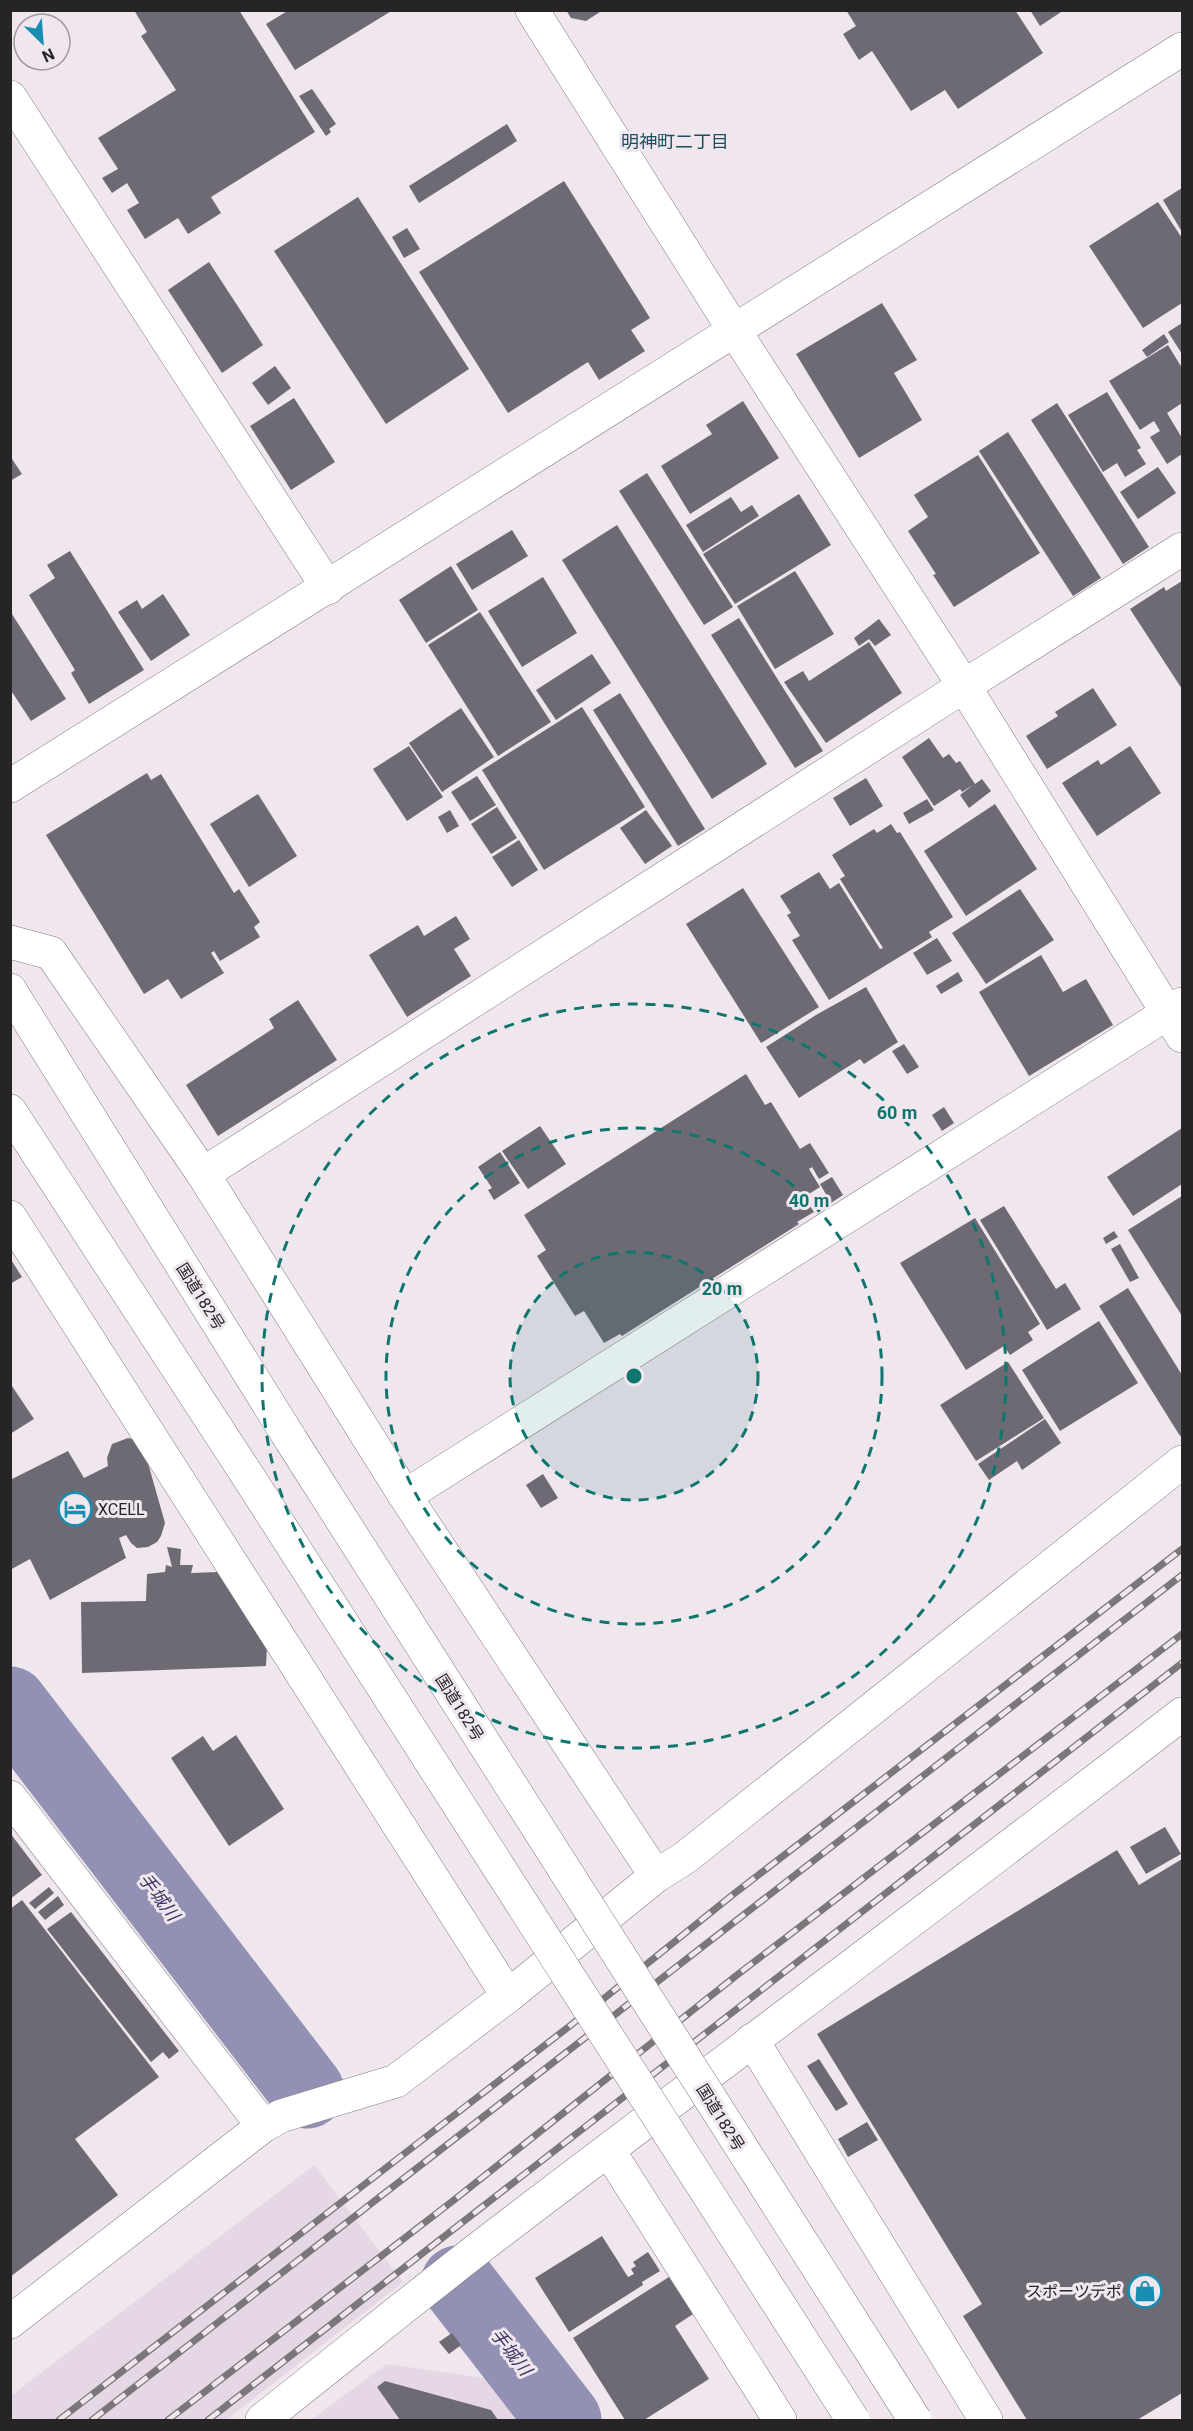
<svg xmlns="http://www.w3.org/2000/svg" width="1193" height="2431" font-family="Roboto,'Noto Sans JP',sans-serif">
<rect width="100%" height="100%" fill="#efe6ee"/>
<g fill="#e5d7e4">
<path d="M314,2165L403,2282L226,2420H11V2396Z"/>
<path d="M387,2364L489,2379L517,2420H311Z"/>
</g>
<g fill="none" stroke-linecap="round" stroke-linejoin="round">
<g stroke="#9391b3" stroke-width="75">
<path d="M10,1704L307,2091"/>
<path d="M458,2283L564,2420"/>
</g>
</g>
<g fill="#6e6a73">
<path d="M134,10H239L315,132L211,197L221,213L188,234L178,218L145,239L127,210L139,203L127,183L112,193L102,178L118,169L98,138L176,90L141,36L147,32Z"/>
<path d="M289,10H393L295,70L266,24Z"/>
<path d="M566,10H603L586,21L571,18Z"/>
<path d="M846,10H1015L1043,53L958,109L945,90L911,111L872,51L859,60L843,34L856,26Z"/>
<path d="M1030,10H1064L1040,26Z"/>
<path d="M312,89L336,124L329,129L331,132L326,136L299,96Z"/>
<path d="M507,124L517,141L419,203L409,186Z"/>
<path d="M564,181L650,318L631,330L645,351L599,380L588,362L508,413L419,272Z"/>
<path d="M1182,188V232L1163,200Z"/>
<path d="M358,197L469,369L386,424L274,251Z"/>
<path d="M1158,202L1182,238V303L1143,328L1089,246Z"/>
<path d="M407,228L420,249L404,258L392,237Z"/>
<path d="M209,262L263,345L222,373L168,290Z"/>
<path d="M882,303L917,360L894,373L922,420L859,458L796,354Z"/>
<path d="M1182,323V354L1168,332Z"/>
<path d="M1164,334L1169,342L1147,357L1142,350Z"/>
<path d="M1168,345L1182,368V403L1167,413L1182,438V454L1167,464L1150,437L1160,431L1154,421L1140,430L1109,381Z"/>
<path d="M275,366L291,388L268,405L252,383Z"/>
<path d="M1107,392L1141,448L1137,450L1146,464L1125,477L1117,463L1103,472L1068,415Z"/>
<path d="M294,398L335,462L291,490L250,426Z"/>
<path d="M743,401L779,458L690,514L661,466L712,434L706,425Z"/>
<path d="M1057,403L1149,547L1123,564L1031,420Z"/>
<path d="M1008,432L1101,578L1073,596L979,451Z"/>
<path d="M978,455L1040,553L954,607L933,575L936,574L908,531L928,517L914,495Z"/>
<path d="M10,456L22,474L10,481Z"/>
<path d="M1158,467L1176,493L1138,519L1120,492Z"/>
<path d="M647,473L733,607L704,625L619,491Z"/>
<path d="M799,494L831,545L735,604L703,554Z"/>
<path d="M731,497L741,512L752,505L759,516L703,552L686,525Z"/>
<path d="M617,525L767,764L712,799L562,560Z"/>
<path d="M512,530L528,556L472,590L456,564Z"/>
<path d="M70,551L144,670L89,704L71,673L75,670L29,595L55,578L47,565Z"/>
<path d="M451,566L478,610L426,643L399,600Z"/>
<path d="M795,571L834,634L775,669L737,606Z"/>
<path d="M543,577L577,633L522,667L488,611Z"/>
<path d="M1182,581V689L1130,609L1164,587L1166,591Z"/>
<path d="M163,594L190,635L151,661L118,612L137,600L142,609Z"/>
<path d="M10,611L66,699L31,721L10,689Z"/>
<path d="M480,612L551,722L498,756L428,645Z"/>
<path d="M739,618L823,751L795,768L711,635Z"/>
<path d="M879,619L891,635L875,646L869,639L859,646L854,638Z"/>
<path d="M869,642L902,693L826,743L784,682L803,671L809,681Z"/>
<path d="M592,654L611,683L556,720L536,690Z"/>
<path d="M1093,688L1117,725L1047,769L1026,736L1058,716L1055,712Z"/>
<path d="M620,693L705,829L678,846L593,710Z"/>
<path d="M582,707L645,807L544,870L482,770Z"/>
<path d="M461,708L494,757L442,792L409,743Z"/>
<path d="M929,738L943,758L949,754L956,763L960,761L975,784L982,779L991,791L969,808L960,795L973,785L962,792L960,789L934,806L902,757Z"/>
<path d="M409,746L443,797L407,821L373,769Z"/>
<path d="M1130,746L1161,793L1097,836L1062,783L1098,760L1101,765Z"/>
<path d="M147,773L151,780L161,774L234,893L239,889L260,922L254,927L260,937L220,961L214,951L211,953L224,973L181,999L168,979L144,994L46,835Z"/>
<path d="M477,776L496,805L470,821L451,792Z"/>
<path d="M866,778L883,806L850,826L833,798Z"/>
<path d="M258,794L297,856L249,887L210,824Z"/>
<path d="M927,799L934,810L909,824L903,813Z"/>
<path d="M995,804L1037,869L966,916L924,851Z"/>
<path d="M497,807L517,838L491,854L471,824Z"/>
<path d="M450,810L459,826L447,833L438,817Z"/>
<path d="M646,810L672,846L645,864L620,828Z"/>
<path d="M891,824L897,833L900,832L953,917L929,932L932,937L829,1000L792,940L800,936L787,915L791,913L780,896L819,872L830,889L839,883L880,949L883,948L840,879L845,876L832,855L874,829L877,833Z"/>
<path d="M519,840L538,870L512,887L492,857Z"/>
<path d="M743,888L819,1007L761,1043L686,924Z"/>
<path d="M1020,889L1054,940L986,984L952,933Z"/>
<path d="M456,916L470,939L454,949L471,976L407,1017L369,955L418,925L424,936Z"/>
<path d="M937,938L952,961L927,975L913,953Z"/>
<path d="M1041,955L1063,992L1086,979L1113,1025L1029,1076L979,992Z"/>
<path d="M958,972L963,981L941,994L936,986Z"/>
<path d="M866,987L898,1042L864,1064L860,1059L799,1098L766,1047L816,1015Z"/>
<path d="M298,1000L337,1060L218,1136L186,1085L274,1028L269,1019Z"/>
<path d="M904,1044L919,1067L907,1074L892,1051Z"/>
<path d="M746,1074L765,1105L771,1102L800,1149L810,1143L829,1173L819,1179L812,1167L809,1169L820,1187L804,1197L814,1212L797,1222L799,1224L622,1336L620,1334L604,1343L584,1311L575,1316L537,1256L546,1250L524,1215Z"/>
<path d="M944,1107L954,1123L942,1131L932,1115Z"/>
<path d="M540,1126L566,1164L528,1189L502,1151Z"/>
<path d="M1182,1128V1184L1133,1216L1107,1177Z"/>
<path d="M500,1152L520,1183L494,1200L488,1190L492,1188L478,1167Z"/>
<path d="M832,1177L843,1195L831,1203L820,1184Z"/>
<path d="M1182,1196V1316L1128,1230Z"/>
<path d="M1004,1206L1056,1289L1065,1283L1081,1309L1047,1330L980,1220Z"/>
<path d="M975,1218L1040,1324L1028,1332L1033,1340L1010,1355L1004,1346L966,1370L900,1263Z"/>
<path d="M1114,1231L1118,1237L1106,1244L1103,1238Z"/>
<path d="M1120,1244L1139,1278L1130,1282L1111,1249Z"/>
<path d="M10,1258L22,1277L10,1284Z"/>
<path d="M1128,1288L1182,1375V1435L1180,1436L1099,1306Z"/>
<path d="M1099,1321L1138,1383L1060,1431L1022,1370Z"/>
<path d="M1008,1362L1044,1418L976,1461L940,1405Z"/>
<path d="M10,1383L34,1419L10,1434Z"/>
<path d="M1045,1419L1061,1443L1022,1470L1017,1461L989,1480L978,1464Z"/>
<path d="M128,1438L136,1440L144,1449L165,1523L161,1536L157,1542L148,1547L137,1548L131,1543L126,1535L119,1538L126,1558L50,1600L30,1559L10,1570V1480L68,1451L84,1478L108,1466L107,1458L112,1444Z"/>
<path d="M543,1474L558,1498L541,1508L526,1485Z"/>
<path d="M167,1547L181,1549L180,1565H193L191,1573L219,1572L267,1646L266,1666L82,1673L81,1602L146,1601L147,1574L165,1572L166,1565L172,1567Z"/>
<path d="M236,1735L284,1809L229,1846L171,1758L203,1736L213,1751Z"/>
<path d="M1165,1827L1181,1854L1146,1874L1130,1847Z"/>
<path d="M10,1833L42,1875L10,1899Z"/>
<path d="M1117,1850L1139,1885L1182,1859V2393L1137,2420H1027L963,2316L982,2304L817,2034Z"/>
<path d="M49,1887L54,1893L35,1909L29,1903Z"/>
<path d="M58,1896L64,1905L45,1920L38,1912Z"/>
<path d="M22,1900L159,2077L75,2139L118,2195L10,2277V1909Z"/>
<path d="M71,1912L179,2051L169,2059L163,2052L151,2062L47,1929Z"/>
<path d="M819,2059L848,2104L836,2111L807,2066Z"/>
<path d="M867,2122L878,2140L848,2157L838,2139Z"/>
<path d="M602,2236L628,2277L634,2274L631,2269L636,2266L633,2262L648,2252L660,2271L642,2282L643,2285L569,2332L535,2278Z"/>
<path d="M669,2277L693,2314L675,2326L709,2379L644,2420H625L573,2338Z"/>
<path d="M452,2333L461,2345L449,2354L439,2342Z"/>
<path d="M385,2381L491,2410L498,2420H400L377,2387Z"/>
</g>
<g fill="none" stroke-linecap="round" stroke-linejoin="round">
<defs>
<g id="minor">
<path d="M532,10L734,330L964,686L1182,1036"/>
<path d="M10,97L328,588"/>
<path d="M10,786L1182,49"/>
<path d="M10,942L51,953L203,1174L405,1496L656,1876"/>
<path d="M203,1174L964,686L1182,549"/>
<path d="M10,1217L508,1996"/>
<path d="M405,1496L1182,1004"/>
<path d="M10,1797L263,2126"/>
<path d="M752,2040L986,2420"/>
<path d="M609,2151L780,2420"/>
<path d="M10,2322L263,2126L281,2116L396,2081L508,1996L656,1876L686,1857L1182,1462"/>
<path d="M262,2420C341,2358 419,2294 500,2232C727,2059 956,1889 1182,1714"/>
</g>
<g id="highway">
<path d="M10,990L291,1440"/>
<path d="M10,1111L244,1470"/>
</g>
</defs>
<use href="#minor" stroke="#857d84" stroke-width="34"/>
<use href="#highway" stroke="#857d84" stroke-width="34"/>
<use href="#minor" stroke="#fff" stroke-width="33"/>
<use href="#highway" stroke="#fff" stroke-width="33"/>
<defs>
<g id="rail">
<path d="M59,2420L571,2025L735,1893L1182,1549"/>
<path d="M92,2420L1182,1575"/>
<path d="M168,2420L454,2200L737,1975L1182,1634"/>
<path d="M208,2420L1182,1663"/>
</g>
</defs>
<use href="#rail" stroke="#7b767a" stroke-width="7"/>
<use href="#rail" stroke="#efe6ee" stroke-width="4.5" stroke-dasharray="14" stroke-linecap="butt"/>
<defs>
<g id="highway-bridge">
<path d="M291,1440L915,2420"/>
<path d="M244,1470L853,2420"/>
</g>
</defs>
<use href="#highway-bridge" stroke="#857d84" stroke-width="34" stroke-linecap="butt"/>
<use href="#highway-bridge" stroke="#fff" stroke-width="33"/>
</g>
<circle cx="634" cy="1376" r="124" fill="#0f766e" fill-opacity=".12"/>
<g fill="none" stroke="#0f766e" stroke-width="3" stroke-dasharray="10 8">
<circle cx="634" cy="1376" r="124"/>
<circle cx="634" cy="1376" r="248"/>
<circle cx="634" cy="1376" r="372"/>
</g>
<defs>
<symbol id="hotel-ring" viewBox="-11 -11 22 22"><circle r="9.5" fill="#efe6ee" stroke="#178db0" stroke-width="1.5"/><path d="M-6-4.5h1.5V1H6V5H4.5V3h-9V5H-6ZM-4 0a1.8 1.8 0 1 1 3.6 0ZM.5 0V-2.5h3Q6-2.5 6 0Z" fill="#178db0"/></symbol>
<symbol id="shop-ring" viewBox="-11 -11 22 22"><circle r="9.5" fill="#efe6ee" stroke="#178db0" stroke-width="1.5"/><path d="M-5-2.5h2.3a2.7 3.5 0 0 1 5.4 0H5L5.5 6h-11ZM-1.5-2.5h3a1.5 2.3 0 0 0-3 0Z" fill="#178db0"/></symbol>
</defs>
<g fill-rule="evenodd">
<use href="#hotel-ring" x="56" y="1490" width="38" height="38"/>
<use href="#shop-ring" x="1126" y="2272" width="38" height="38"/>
</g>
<g text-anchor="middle" stroke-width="6" stroke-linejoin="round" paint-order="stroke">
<g font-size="16" fill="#272426" stroke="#efe6ee">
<text transform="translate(201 1296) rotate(58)" y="6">国道182号</text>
<text transform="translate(460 1707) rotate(58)" y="6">国道182号</text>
<text transform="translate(721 2117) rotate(58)" y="6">国道182号</text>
</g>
<g font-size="16" fill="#272426" stroke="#efe6ee" text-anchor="start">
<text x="98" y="1515">XCELL</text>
<text x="1122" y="2297" text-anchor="end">スポーツデポ</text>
</g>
<g font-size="18" fill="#1c4e5f" stroke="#efe6ee">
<text x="675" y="148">明神町二丁目</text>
</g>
<g font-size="18" font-style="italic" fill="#3c3665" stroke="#efe6ee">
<text transform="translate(159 1897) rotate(53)" y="6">手城川</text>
<text transform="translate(511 2352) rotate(52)" y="6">手城川</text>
</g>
</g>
<circle cx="634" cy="1376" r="9" fill="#0f766e" stroke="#efe6ee" stroke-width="3"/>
<g font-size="18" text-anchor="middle" font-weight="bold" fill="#0f766e" stroke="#efe6ee" stroke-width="6" stroke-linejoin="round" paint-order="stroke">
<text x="897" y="1119">60 m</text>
<text x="809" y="1207">40 m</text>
<text x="722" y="1295">20 m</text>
</g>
<rect width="1193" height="2431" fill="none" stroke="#272426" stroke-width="24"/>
<g transform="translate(42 42) rotate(155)"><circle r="28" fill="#efe6ee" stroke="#9f989e" stroke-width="1.5"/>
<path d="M0-4.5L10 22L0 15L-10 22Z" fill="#178db0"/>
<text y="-9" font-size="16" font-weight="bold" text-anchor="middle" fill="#272426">N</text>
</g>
</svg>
